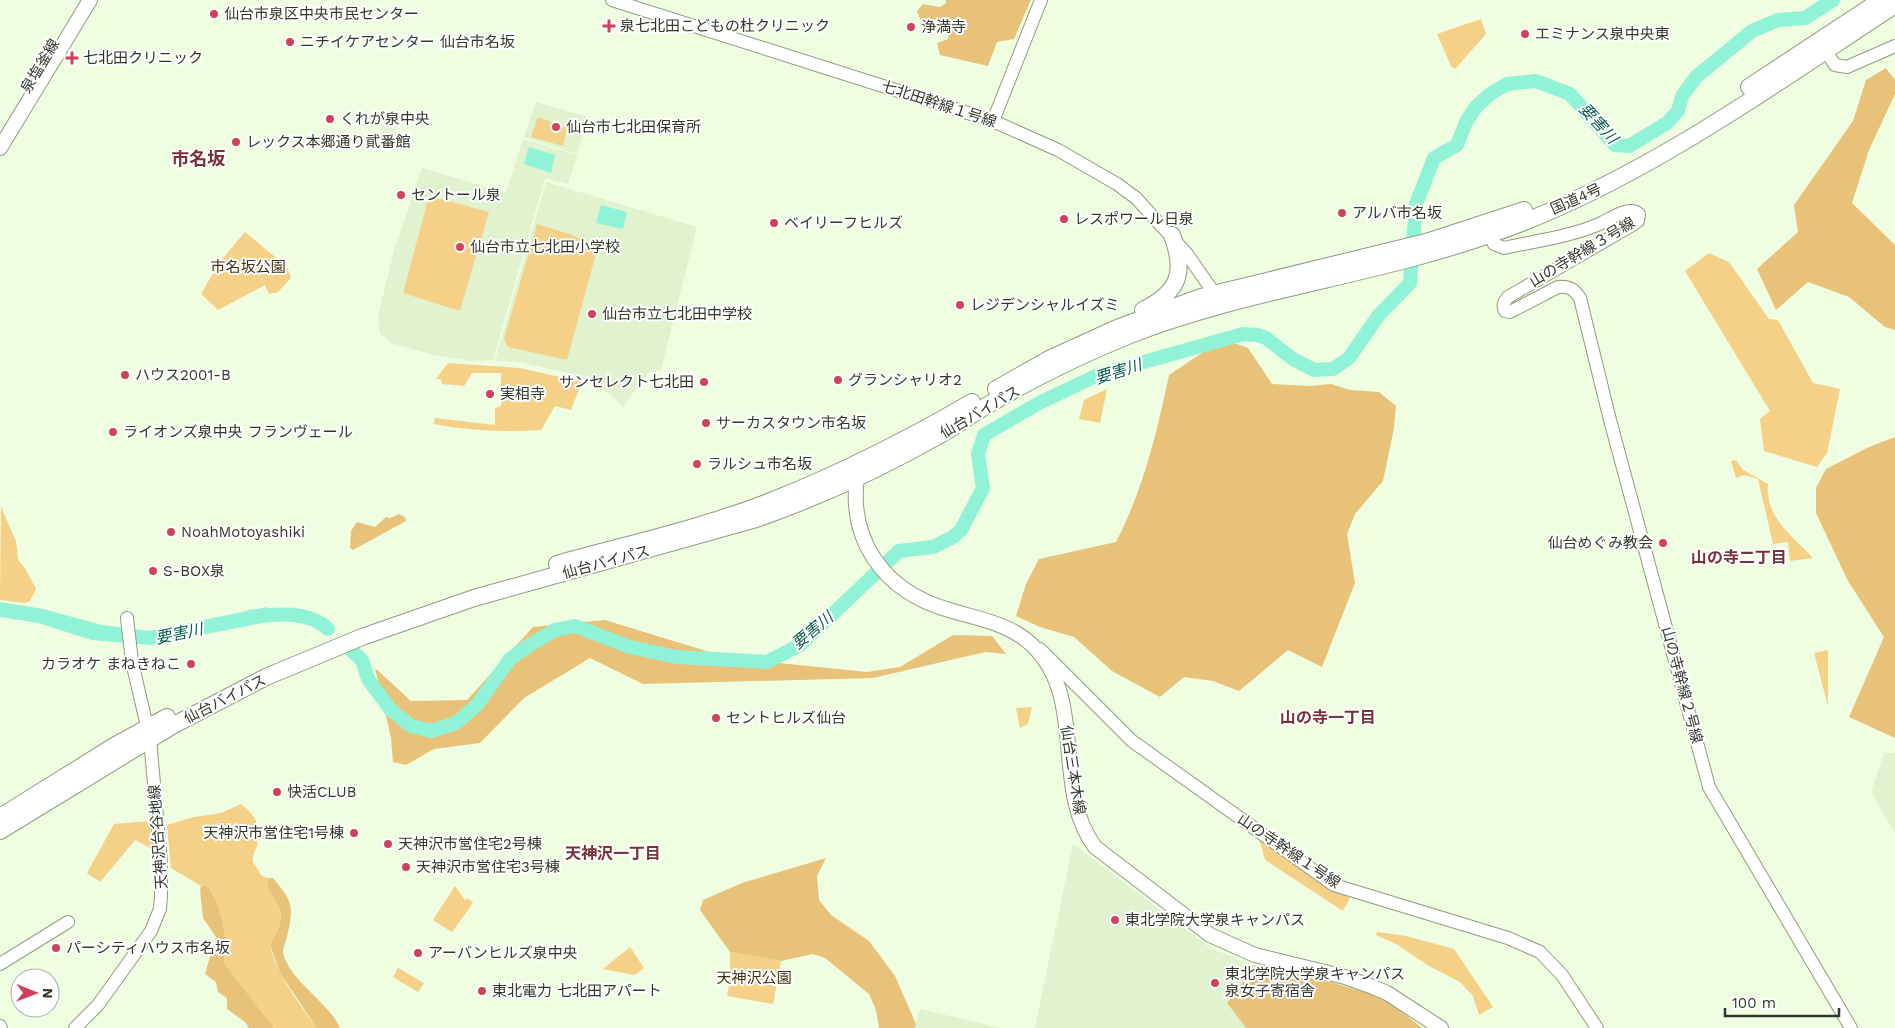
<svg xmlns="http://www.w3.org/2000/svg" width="1895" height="1028" font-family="'Work Sans','Noto Sans JP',sans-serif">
<rect width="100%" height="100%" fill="#effde0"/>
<g fill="#e1f2cf">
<path d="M536,102L588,117L577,154L524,137Z"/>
<path d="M383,127L395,128V132L404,134L401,149L381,145Z"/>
<path d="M523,139L577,155L568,184L545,178L493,360L470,361L434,355L391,343L380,334L378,316L394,251L422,168L506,193Z"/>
<path d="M546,182L697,227L661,369L648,373L623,407L615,398L585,377L520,362L495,361Z"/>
<path d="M1884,753H1895V834L1871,792Z"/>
<path d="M1073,844L1209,947L1240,961L1255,965L1227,1003L1246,1028H1032L1035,1027Z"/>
<path d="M920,1009L1001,1028H914Z"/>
</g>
<g fill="#f5d087">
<path d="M1481,19L1486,34L1455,69L1451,66L1437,34Z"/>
<path d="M538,117L567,128L563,146L531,137Z"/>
<path d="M429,196L489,212L460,311L403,293Z"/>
<path d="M537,224L573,235L597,250L567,360L508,347L504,339Z"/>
<path d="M245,232L287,267L291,278L278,292L269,294L265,285L218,310L201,294L219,263Z"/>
<path d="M1709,253L1729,262L1769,319L1778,320L1813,383L1840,389L1827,453L1817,467L1764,451L1760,419L1770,411L1685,271Z"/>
<path d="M448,363L520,368L582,382L571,410L555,406L541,430C505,432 469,431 434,424L435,418L495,425V408L501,406V373H472L464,386L442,384L441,379H436Z"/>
<path d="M1107,389L1100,423L1079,419L1084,400Z"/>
<path d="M1736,460L1743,470L1768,484C1765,518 1792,535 1813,558L1790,561L1788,542L1773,544L1758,479L1744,475L1736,478L1731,461Z"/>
<path d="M1,507L16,541L18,560L25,568L36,589L30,601L24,603L0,600Z"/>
<path d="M1828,650V706L1814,653Z"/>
<path d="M1032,707L1028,724L1020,728L1016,708Z"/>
<path d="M241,804C257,817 261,824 257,846C255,852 252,855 253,862L262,876L268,878C263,892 281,901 281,915C281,926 275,935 270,945C277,976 299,1003 317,1028H274L224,963L225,935L223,922L217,903L210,889L205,885L201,886L171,868L167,825L194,817L221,813Z"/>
<path d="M150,821L154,850L135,840L100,882L87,873L114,824Z"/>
<path d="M1259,838L1313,878L1350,898L1343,911L1265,860Z"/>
<path d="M455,886L465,900L468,898L473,903L452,932L433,920Z"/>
<path d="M1377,932L1406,936L1454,949L1493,1007L1479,1015L1473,996L1460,982L1429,966L1396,944L1376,935Z"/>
<path d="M630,947L644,968L635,975L603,969Z"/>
<path d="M730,952L781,961L773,1004L727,996L730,980Z"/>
<path d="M398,968L424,983L418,992L393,977Z"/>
</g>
<g fill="#e8c278">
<path d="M946,0H1031L1014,39L997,42L988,66L940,55L937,43L948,39L949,32L944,26L923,27L917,11L923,4L940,7L946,3Z"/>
<path d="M1886,68L1895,80V94L1869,150L1852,203L1895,245V330L1885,327L1849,297L1808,282L1776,310L1757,269L1798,232L1794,205L1853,121L1866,80Z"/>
<path d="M1223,339L1248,348L1272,384L1310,386L1331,384L1350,390L1379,392L1396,406L1394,428L1383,481L1355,514L1347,534L1355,583L1322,667L1288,650L1239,691L1213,681L1184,677L1160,697L1112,671L1074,637L1040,627L1016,616L1026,584L1039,559L1116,542C1143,490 1157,433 1169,375Z"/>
<path d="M1895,437V738L1849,717L1884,637L1848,581L1816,513V488L1826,469L1869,447Z"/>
<path d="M399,514L405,517L406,521L353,550L350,548L351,531L357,522L375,527L386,517L390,518Z"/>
<path d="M605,620L729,658L867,672L900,667L953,635L992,636L1006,654L985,652L873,678L643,684L590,658L524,698L480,743L434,749L406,765L393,762L391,738L375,668L411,701L467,700L533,627Z"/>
<path d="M826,858L817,876L819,900L831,915L869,941L895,976L916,1024L914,1028H879L876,1010L869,994L825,958L813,954L781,961L730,952L700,910L703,900L742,883Z"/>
<path d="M268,878H273C293,902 294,906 287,937C286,941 283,948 283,952C288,980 329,1002 340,1028H317L280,973L270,945C275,935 281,926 281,915C281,901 263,892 268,878Z"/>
<path d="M205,885L210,889L217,903L223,922L225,935L224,963L274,1028H249L245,1022L227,1009V998L218,992L216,982L205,974L216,937L203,918L200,890L201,886Z"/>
<path d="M1255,965L1314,977L1384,998L1422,1028H1246L1227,1003Z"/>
</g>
<g fill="#90f3d7">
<path d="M529,147L555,155L551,173L524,164Z"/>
<path d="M601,205L627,212L623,229L596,223Z"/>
<path d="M0,602L43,609L102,625L149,631L267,607L268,622L151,645L92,640L38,623L0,617Z"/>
</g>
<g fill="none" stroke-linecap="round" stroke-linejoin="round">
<g stroke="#90f3d7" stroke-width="14">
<path d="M250,617C276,614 308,610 328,629"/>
<path d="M351,650L362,660L368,679L391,710L411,726L431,731L456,723L477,705L510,659L528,646L555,630L575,626L630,647L676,657L767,662L800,645L899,551L933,547L953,537L961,530L983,488L978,454L984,435L1039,403L1098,375L1243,334L1258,335L1266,338L1293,359L1314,370L1333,369L1349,358L1378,316L1410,283L1416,204L1434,158L1457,145L1466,122L1476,107L1490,94L1507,84L1536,81L1570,94L1615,145L1629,146L1667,123L1678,111L1682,96L1696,77L1752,31L1778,20L1805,18L1833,0"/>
</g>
<defs>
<g id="secondary">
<path d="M612,0L993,121L1058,150L1117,184L1136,198L1187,254L1214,293L1217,302"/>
<path d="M1821,44L1835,65L1847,67L1895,46"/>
<path d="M993,121L1041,0"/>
<path d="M1486,228L1494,244L1504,248C1535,241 1568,237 1597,225C1608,221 1629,204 1639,214L1638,221L1634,224L1508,297C1504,302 1502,305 1505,311L1510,312L1558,287C1569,286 1574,289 1580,298L1610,420L1709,787L1851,1028"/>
<path d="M1040,649L1132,741L1334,885L1508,938L1540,952L1562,975L1597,1028"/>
<path d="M0,964L68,922"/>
<path d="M0,1026L1,1028"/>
<path d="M75,1028L98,1005L151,931L160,909L161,896V862L150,739L132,662L127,618"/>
</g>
<g id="primary">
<path d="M0,148L90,0"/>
<path d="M858,470C846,539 883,591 949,610C978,619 1009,623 1032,645C1088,698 1051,788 1095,847L1210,935L1255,955L1345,977L1373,987L1387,993L1441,1028"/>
</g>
<g id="highway">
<path d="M1749,87L1881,0"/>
<path d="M1143,310C1179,292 1186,273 1172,235"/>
<path d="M996,389L1049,359L1117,328L1201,297L1426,242L1524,210"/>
<path d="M557,564C628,544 702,528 771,501C841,473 907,440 972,402"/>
<path d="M0,817L114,746L167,717"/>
<path d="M0,831L172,726L266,677L362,637L474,598L756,519C819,497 882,468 940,435C956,426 972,414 988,405C1032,379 1083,354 1130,335C1246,290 1371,276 1489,235C1637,184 1765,90 1895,5"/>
</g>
</defs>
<use href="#secondary" stroke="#8e9b80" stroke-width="14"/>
<use href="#primary" stroke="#8e9b80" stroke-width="16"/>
<use href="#highway" stroke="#8e9b80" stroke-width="18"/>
<use href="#secondary" stroke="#fff" stroke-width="12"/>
<use href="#primary" stroke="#fff" stroke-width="14"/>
<use href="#highway" stroke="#fff" stroke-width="16"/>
</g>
<g fill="#d14159" stroke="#fff" stroke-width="2">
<circle cx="214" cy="14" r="5"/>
<path d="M606.5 18.5h5v5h5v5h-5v5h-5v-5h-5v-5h5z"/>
<circle cx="911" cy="27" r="5"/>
<circle cx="1525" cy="34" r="5"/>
<circle cx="290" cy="42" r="5"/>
<path d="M69.5 50.5h5v5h5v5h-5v5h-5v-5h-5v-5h5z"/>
<circle cx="330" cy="119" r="5"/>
<circle cx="556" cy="127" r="5"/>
<circle cx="236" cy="142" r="5"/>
<circle cx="401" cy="195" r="5"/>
<circle cx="1342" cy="213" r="5"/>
<circle cx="1064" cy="219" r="5"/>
<circle cx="774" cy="223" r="5"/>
<circle cx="460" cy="247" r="5"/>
<circle cx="960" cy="305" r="5"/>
<circle cx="592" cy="314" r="5"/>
<circle cx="125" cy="375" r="5"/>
<circle cx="838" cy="380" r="5"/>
<circle cx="704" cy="382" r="5"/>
<circle cx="490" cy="394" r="5"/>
<circle cx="706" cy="423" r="5"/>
<circle cx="113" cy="432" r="5"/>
<circle cx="697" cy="464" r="5"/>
<circle cx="171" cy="532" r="5"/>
<circle cx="1663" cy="543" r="5"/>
<circle cx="153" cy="571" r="5"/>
<circle cx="191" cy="664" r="5"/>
<circle cx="716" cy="718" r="5"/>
<circle cx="277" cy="792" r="5"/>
<circle cx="354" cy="833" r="5"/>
<circle cx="388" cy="844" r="5"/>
<circle cx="406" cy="867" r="5"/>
<circle cx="1115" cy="920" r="5"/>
<circle cx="56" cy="948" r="5"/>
<circle cx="418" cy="953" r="5"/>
<circle cx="1215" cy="983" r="5"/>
<circle cx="482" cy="991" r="5"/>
</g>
<g text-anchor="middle" stroke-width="4" stroke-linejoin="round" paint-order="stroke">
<g font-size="15" fill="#33382d" stroke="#fff" text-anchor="start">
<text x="224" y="19">仙台市泉区中央市民センター</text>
<text x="620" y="31">泉七北田こどもの杜クリニック</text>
<text x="921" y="32">浄満寺</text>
<text x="1535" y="39">エミナンス泉中央東</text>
<text x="300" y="47">ニチイケアセンター 仙台市名坂</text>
<text x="83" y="63">七北田クリニック</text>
<text x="340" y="124">くれが泉中央</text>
<text x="566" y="132">仙台市七北田保育所</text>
<text x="246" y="147">レックス本郷通り貮番館</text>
<text x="411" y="200">セントール泉</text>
<text x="1352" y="218">アルバ市名坂</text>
<text x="1074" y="224">レスポワール日泉</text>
<text x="784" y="228">ベイリーフヒルズ</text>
<text x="470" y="252">仙台市立七北田小学校</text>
<text x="970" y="310">レジデンシャルイズミ</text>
<text x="602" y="319">仙台市立七北田中学校</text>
<text x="135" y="380">ハウス2001-B</text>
<text x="848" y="385">グランシャリオ2</text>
<text x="694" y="387" text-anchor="end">サンセレクト七北田</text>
<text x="500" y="399">実相寺</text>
<text x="716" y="428">サーカスタウン市名坂</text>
<text x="123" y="437">ライオンズ泉中央 フランヴェール</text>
<text x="707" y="469">ラルシュ市名坂</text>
<text x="181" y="537">NoahMotoyashiki</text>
<text x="1653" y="548" text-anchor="end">仙台めぐみ教会</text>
<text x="163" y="576">S-BOX泉</text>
<text x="181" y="669" text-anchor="end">カラオケ まねきねこ</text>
<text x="726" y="723">セントヒルズ仙台</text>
<text x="287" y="797">快活CLUB</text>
<text x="344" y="838" text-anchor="end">天神沢市営住宅1号棟</text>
<text x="398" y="849">天神沢市営住宅2号棟</text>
<text x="416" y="872">天神沢市営住宅3号棟</text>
<text x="1125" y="925">東北学院大学泉キャンパス</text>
<text x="66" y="953">パーシティハウス市名坂</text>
<text x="428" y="958">アーバンヒルズ泉中央</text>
<text x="1225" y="979">東北学院大学泉キャンパス<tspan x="1225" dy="17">泉女子寄宿舎</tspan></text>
<text x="492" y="996">東北電力 七北田アパート</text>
</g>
<g font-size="15" fill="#33382d" stroke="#fff">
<text transform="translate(40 66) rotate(-59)" y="5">泉塩釜線</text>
<text transform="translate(939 104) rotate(18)" y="5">七北田幹線１号線</text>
<text transform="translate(1576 199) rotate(-24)" y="5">国道4号</text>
<text transform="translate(1582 252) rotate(-31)" y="5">山の寺幹線３号線</text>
<text transform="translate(980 412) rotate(-30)" y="5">仙台バイパス</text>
<text transform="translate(606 562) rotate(-15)" y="5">仙台バイパス</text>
<text transform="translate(1682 685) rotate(75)" y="5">山の寺幹線２号線</text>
<text transform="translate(225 699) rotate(-27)" y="5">仙台バイパス</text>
<text transform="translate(1073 770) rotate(81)" y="5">仙台三本木線</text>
<text transform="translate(158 837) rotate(-94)" y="5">天神沢台谷地線</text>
<text transform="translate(1289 851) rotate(34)" y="5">山の寺幹線１号線</text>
</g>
<g font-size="15" fill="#423211" stroke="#fff">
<text x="248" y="272">市名坂公園</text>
<text x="754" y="983">天神沢公園</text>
</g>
<g font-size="16" font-style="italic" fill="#0a5e4d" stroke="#fff">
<text transform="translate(1599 123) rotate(47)" y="6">要害川</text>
<text transform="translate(1118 371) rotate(-18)" y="6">要害川</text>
<text transform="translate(812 630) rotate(-40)" y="6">要害川</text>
<text transform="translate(179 633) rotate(-12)" y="6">要害川</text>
</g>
<g font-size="16" font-weight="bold" fill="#79323a" stroke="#fff">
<text x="1739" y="563">山の寺二丁目</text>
<text x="1328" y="723">山の寺一丁目</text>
<text x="613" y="859">天神沢一丁目</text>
</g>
<g font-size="18" font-weight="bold" fill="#79323a" stroke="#fff">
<text x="198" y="165">市名坂</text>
</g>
</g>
<g transform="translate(35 993) rotate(91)"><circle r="24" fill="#ffffff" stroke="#adafab"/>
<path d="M0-4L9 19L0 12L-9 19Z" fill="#d14159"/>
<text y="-8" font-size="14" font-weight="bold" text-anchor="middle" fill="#33382d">N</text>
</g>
<path d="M1725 1008v8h114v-8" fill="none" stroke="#33382d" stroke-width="2.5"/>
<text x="1732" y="1008" font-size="15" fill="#33382d" stroke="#ffffff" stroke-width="4" paint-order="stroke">100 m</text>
</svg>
